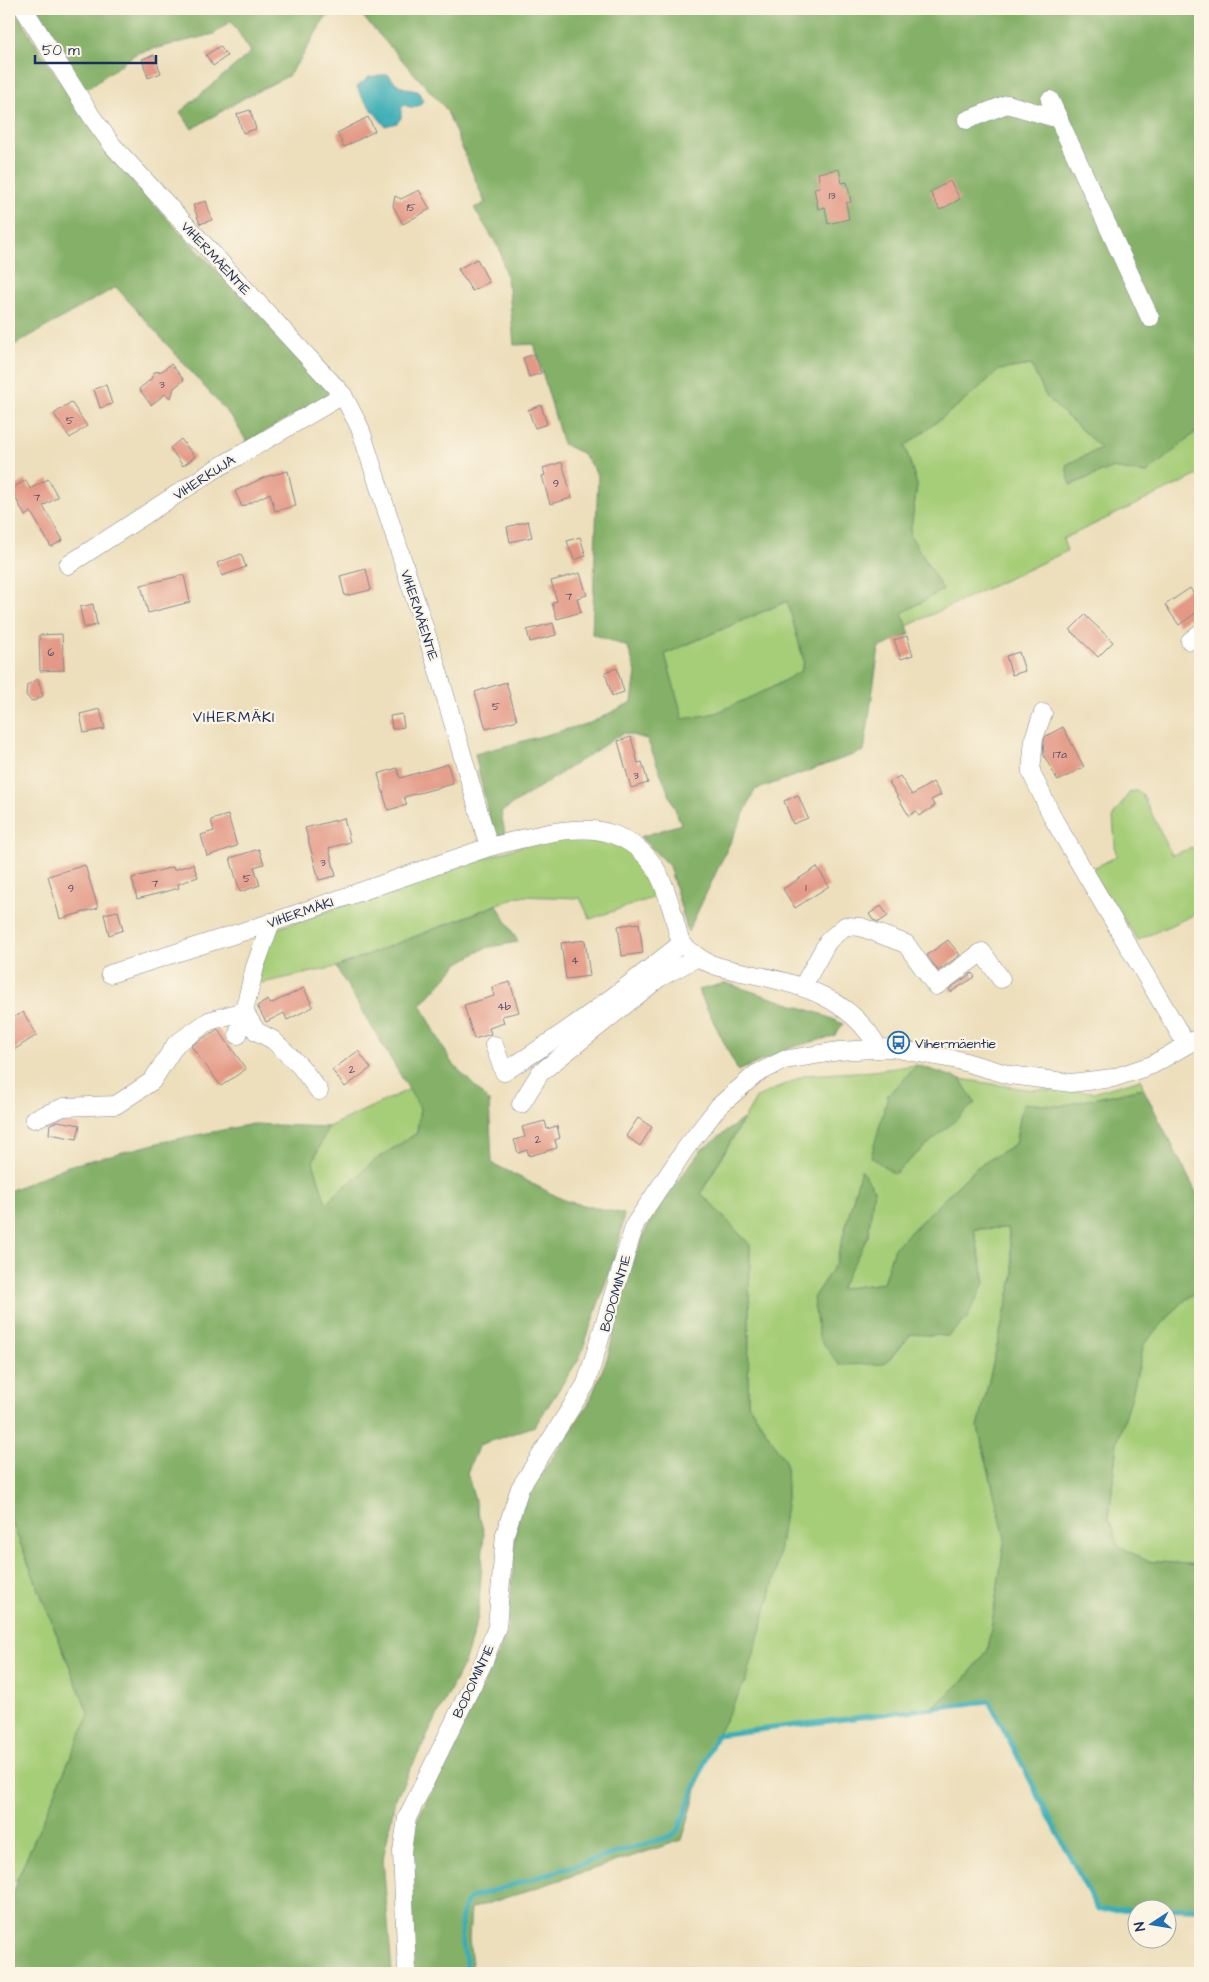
<svg xmlns="http://www.w3.org/2000/svg" width="1209" height="1982" font-family="'Architects Daughter',sans-serif">
<rect width="100%" height="100%" fill="#fcf5e5"/>
<filter id="ink" filterUnits="userSpaceOnUse"><feTurbulence type="fractalNoise" baseFrequency=".02" numOctaves="2"/><feDisplacementMap in="SourceGraphic" scale="10" xChannelSelector="R" yChannelSelector="G"/><feConvolveMatrix kernelMatrix="1 2 1 2 8 2 1 2 1" color-interpolation-filters="sRGB"/></filter>
<filter id="wash" filterUnits="userSpaceOnUse"><feTurbulence type="fractalNoise" baseFrequency=".0096" numOctaves="4" result="noise"/><feDisplacementMap in="SourceGraphic" scale="20" xChannelSelector="R" yChannelSelector="G"/><feGaussianBlur stdDeviation="1.12" result="paint"/><feColorMatrix in="noise" values="0 0 0 0 0 0 0 0 0 0 0 0 0 0 0 0 0 1.4 0 .05"/><feComposite in="paint" operator="in"/></filter>
<g filter="url(#wash)">
<rect width="100%" height="100%" fill="#eddfbc"/>
<g fill="#a6cd77" stroke="#607e6a">
<path d="M1031,365L1047,398L1101,448L1066,465L1071,485L1111,468L1147,473L1199,429L1200,474L1063,539L1067,551L907,626L902,613L943,590L910,535L917,485L905,446L964,401L999,370Z"/>
<path d="M788,601L804,661L801,671L773,687L716,713L683,720L665,654Z"/>
<path d="M1137,790L1142,794L1172,855L1200,845V912L1138,940L1089,870L1116,857L1113,816L1129,793Z"/>
<path d="M584,837C604,839 640,845 649,866C654,875 655,886 658,896L590,919L580,898L519,896L336,967L262,983L256,977L275,929L536,841Z"/>
<path d="M917,1065L888,1095L975,1103L960,1079L1026,1089L1096,1092L1141,1079L1143,1088L1060,1106L1023,1104L1015,1144L976,1168L894,1248L883,1283L839,1289L868,1236L874,1189L861,1170L836,1263L813,1298L885,1364L911,1334L948,1336L985,1282L974,1229L1008,1228L1014,1274L978,1427L1005,1538L988,1650L963,1681L932,1708L717,1735L747,1678L776,1573L787,1498L786,1463L748,1403L750,1245L701,1193L757,1097L806,1075L873,1071Z"/>
<path d="M410,1089L420,1107L417,1133L374,1161L326,1204L313,1162L328,1127Z"/>
<path d="M1200,1289V1565L1147,1561L1119,1546L1109,1519L1117,1442L1131,1399L1144,1344L1179,1305Z"/>
<path d="M9,1515L89,1715L17,1880L9,1879Z"/>
</g>
<g fill="#84b068" stroke="#507063" fill-rule="evenodd">
<path d="M9,9H15L43,56L101,141L139,189L333,392L247,442L233,419L116,287L9,348Z"/>
<path d="M31,9H341L324,19L302,57L288,76L244,98L192,129L180,112L251,52L231,21L214,34L137,53L84,91Z"/>
<path d="M356,9H1200V430H1198L1147,473L1111,468L1070,485L1066,465L1101,448L1047,398L1031,365L999,370L964,401L905,446L917,485L910,535L943,590L902,613L910,634L879,648L864,751L755,790L688,932L669,866L640,837L681,824L647,739L623,733L501,812L505,834L493,836L475,754L590,723L632,702L636,672L628,647L592,634L598,475L582,453L563,444L534,344L514,345L509,289L500,250L474,208L485,203L446,109ZM787,601L804,661L801,671L773,687L716,713L683,719L665,654Z"/>
<path d="M497,905L518,942L485,948L459,963L421,1005L451,1062L489,1101L492,1163L566,1201L624,1214L619,1243L580,1357L535,1426L479,1445L467,1473L484,1533L478,1617L465,1661L395,1800L383,1859L392,1973H9V1911L17,1880L89,1715L9,1515V1191L68,1166L162,1142L253,1124L328,1127L313,1162L326,1203L374,1161L417,1133L420,1108L336,967Z"/>
<path d="M726,983L821,1014L843,1024L834,1036L793,1047L738,1071L698,990Z"/>
<path d="M917,1065L960,1079L975,1103L894,1174L871,1157L888,1095Z"/>
<path d="M1143,1088L1200,1200V1289L1179,1305L1144,1344L1131,1399L1117,1442L1109,1519L1119,1546L1147,1561L1200,1565V1911L1098,1910L990,1701L932,1708L963,1681L988,1650L1005,1538L978,1427L1014,1274L1008,1228L974,1229L985,1282L966,1320L948,1336L911,1334L885,1364L839,1365L819,1337L813,1298L836,1263L861,1169L874,1189L868,1236L840,1289L883,1283L894,1248L976,1168L1015,1144L1023,1103L1060,1106Z"/>
<path d="M743,1119L701,1193L750,1245L748,1403L786,1463L787,1498L776,1573L747,1678L708,1753L682,1840L471,1909L469,1939L473,1973H411L410,1847L414,1826L498,1654L507,1630L514,1561L515,1526L530,1491L589,1403L608,1356L630,1267L652,1216L701,1150Z"/>
</g>
<path fill="#3badb6" stroke="#2b6e8a" d="M382,75H389C397,86 404,89 418,91L423,100L420,105L413,108L404,105L401,109V118L397,123L385,126L361,96L357,87L369,77Z"/>
<g fill="none" stroke-linecap="round" stroke-linejoin="round">
<path stroke="#3badb6" stroke-width="5" d="M468,1973C465,1952 453,1916 470,1898L671,1836L679,1829L708,1753L717,1735L989,1701L1098,1910L1200,1908"/>
</g>
<g id="blocks">
<g fill="#e39985">
<path d="M220,46L227,56L213,66L206,55Z"/>
<path d="M154,55L161,73L148,78L142,59Z"/>
<path d="M250,110L256,129L243,133L237,114Z"/>
<path d="M368,117L375,131L344,147L337,133Z"/>
<path d="M839,169L842,183L847,182L851,202L846,203L849,219L828,224L825,207L818,209L814,188L820,187L818,173Z"/>
<path d="M950,181L960,199L940,210L930,192Z"/>
<path d="M419,190L430,209L403,224L393,206L395,196L401,199Z"/>
<path d="M206,201L212,220L200,224L193,205Z"/>
<path d="M477,259L489,282L472,291L458,269Z"/>
<path d="M535,354L541,373L529,377L523,358Z"/>
<path d="M171,364L184,380L174,388L171,398L165,394L151,405L139,389L151,379L154,372L162,371Z"/>
<path d="M106,385L112,404L100,408L94,389Z"/>
<path d="M71,402L87,426L70,438L54,414Z"/>
<path d="M541,405L547,424L535,428L528,410Z"/>
<path d="M181,439L195,457L183,466L170,448Z"/>
<path d="M562,462L572,498L550,504L542,476L545,475L543,468Z"/>
<path d="M288,471L296,506L275,511L270,493L242,507L235,491L265,477Z"/>
<path d="M48,479L58,497L43,506L63,540L51,547L31,512L25,516L11,489L26,480L30,489Z"/>
<path d="M528,521L532,537L510,542L507,527Z"/>
<path d="M580,537L586,556L574,560L567,541Z"/>
<path d="M241,554L246,567L222,576L217,563Z"/>
<path d="M366,569L371,590L345,596L340,576Z"/>
<path d="M580,573L587,595L577,598L581,612L557,619L552,603L557,601L551,581Z"/>
<path d="M184,575L190,602L148,613L141,585Z"/>
<path d="M1190,588L1193,593L1200,588V610L1179,625L1165,605Z"/>
<path d="M93,604L97,625L84,628L80,607Z"/>
<path d="M1085,615L1113,642L1098,657L1070,630Z"/>
<path d="M553,623L556,635L530,642L527,630Z"/>
<path d="M62,634L64,670L40,671L39,635Z"/>
<path d="M907,636L913,655L901,659L894,640Z"/>
<path d="M1019,652L1025,671L1012,675L1006,656Z"/>
<path d="M617,668L624,692L612,696L605,672Z"/>
<path d="M38,679L43,696L34,701L30,700L26,695L27,685Z"/>
<path d="M506,682L517,720L486,729L475,692Z"/>
<path d="M100,709L105,729L84,733L80,714Z"/>
<path d="M402,714L404,727L392,729L390,716Z"/>
<path d="M1063,727L1084,767L1058,781L1043,754L1044,740L1046,736Z"/>
<path d="M631,737L638,763L642,762L648,783L631,788L618,741Z"/>
<path d="M448,764L453,784L404,797L407,805L388,810L378,774L397,768L400,778Z"/>
<path d="M900,776L912,795L933,782L941,795L931,800L935,806L919,816L916,811L909,816L889,782Z"/>
<path d="M798,795L808,818L793,824L784,801Z"/>
<path d="M228,815L237,846L207,856L201,835L214,831L211,820Z"/>
<path d="M344,818L350,842L329,848L336,876L319,880L305,828Z"/>
<path d="M259,849L264,864L254,867L260,885L240,892L230,858Z"/>
<path d="M193,864L198,877L178,884L179,888L137,899L132,878L173,867L174,870Z"/>
<path d="M85,865L98,908L60,919L48,876Z"/>
<path d="M817,867L829,886L795,908L783,889Z"/>
<path d="M881,906L888,916L879,922L873,920L869,914Z"/>
<path d="M118,911L123,930L109,935L104,914Z"/>
<path d="M639,923L643,953L622,956L618,926Z"/>
<path d="M585,940L590,976L566,979L561,943Z"/>
<path d="M948,940L960,955L938,971L927,955Z"/>
<path d="M972,973L975,977L951,992L949,989Z"/>
<path d="M510,982L519,1012L502,1016L504,1023L489,1028L491,1034L474,1039L464,1005L494,996L492,987Z"/>
<path d="M304,988L313,1007L287,1020L284,1013L266,1022L257,1006L268,1000L270,1004Z"/>
<path d="M23,1012L37,1035L9,1053V1020Z"/>
<path d="M218,1029L246,1069L221,1086L191,1046Z"/>
<path d="M358,1051L371,1068L345,1087L332,1070Z"/>
<path d="M638,1118L652,1127L640,1146L626,1136Z"/>
<path d="M58,1121L80,1125L77,1139L49,1134L50,1124Z"/>
<path d="M545,1121L547,1129L557,1126L560,1138L555,1140L557,1148L529,1156L527,1150L518,1153L514,1140L525,1137L522,1127Z"/>
</g>
</g>
</g>
<g filter="url(#ink)">
<use href="#blocks" fill-opacity="0" stroke="#84878d" stroke-width="1"/>
<g fill="none" stroke-linecap="round" stroke-linejoin="round">
<defs>
<g id="minor">
<path d="M24,9L92,117L113,146L343,395L360,428L436,664L489,847C524,839 578,821 612,834C651,848 663,877 673,914C676,923 677,936 682,943C685,948 692,952 697,956C711,967 729,969 746,973C800,984 851,997 879,1049"/>
<path d="M1050,100L1150,318"/>
<path d="M967,120L1007,104L1059,119"/>
<path d="M68,565L214,470L343,395"/>
<path d="M1190,641L1200,633"/>
<path d="M1043,713L1034,738L1031,772L1054,820L1186,1044"/>
<path d="M110,974L279,920L489,847"/>
<path d="M803,986L828,941L845,926L861,927L906,944L936,986L982,952L1001,979"/>
<path d="M238,1035L255,967L271,922"/>
<path d="M494,1045L504,1072C567,1033 624,989 682,943"/>
<path d="M521,1104L540,1073L659,978L698,957"/>
<path d="M34,1119L64,1107L116,1105L152,1081L176,1044L209,1021L244,1011L256,1031L273,1040L300,1066L319,1091"/>
<path d="M407,1973L402,1851L407,1818L484,1661L497,1627L505,1534L520,1488L586,1384L635,1224L686,1148L719,1106L756,1074L784,1060L839,1051L891,1048L958,1060L1010,1075L1071,1083L1113,1078L1152,1065L1200,1037"/>
</g>
</defs>
<use href="#minor" stroke="#84878d" stroke-width="19"/>
<use href="#minor" stroke="#fff" stroke-width="18"/>
</g>
</g>
<defs>
<symbol id="bus-ring" viewBox="-11 -11 22 22"><circle r="9.5" fill="#fcf5e5" stroke="#1f6fb2" stroke-width="1.5"/><path d="M-5-6H5V4H4V6H2V4H-2V6H-4V4H-5ZM-3.5-4V0h7V-4ZM-3.5 1.2v1.5H-2V1.2ZM2 1.2v1.5H3.5V1.2Z" fill="#1f6fb2"/></symbol>
</defs>
<g fill-rule="evenodd">
<use href="#bus-ring" x="886" y="1030" width="25" height="25"/>
</g>
<g text-anchor="middle" stroke-width="4.5" stroke-linejoin="round" paint-order="stroke">
<g font-size="11" fill="#4d4a68">
<text x="832" y="199">13</text>
<text x="411" y="211">15</text>
<text x="162" y="388">3</text>
<text x="70" y="424">5</text>
<text x="556" y="487">9</text>
<text x="37" y="501">7</text>
<text x="569" y="600">7</text>
<text x="51" y="656">6</text>
<text x="496" y="710">5</text>
<text x="1060" y="758">17a</text>
<text x="636" y="779">3</text>
<text x="323" y="866">3</text>
<text x="247" y="882">5</text>
<text x="155" y="887">7</text>
<text x="806" y="891">1</text>
<text x="71" y="892">9</text>
<text x="575" y="964">4</text>
<text x="504" y="1010">4b</text>
<text x="352" y="1073">2</text>
<text x="538" y="1143">2</text>
</g>
<g font-size="14" fill="#1b2f5e" stroke="#fcf5e5">
<text transform="translate(216 258) rotate(47)" y="5">VIHERMÄENTIE</text>
<text transform="translate(204 477) rotate(-33)" y="5">VIHERKUJA</text>
<text transform="translate(420 615) rotate(72)" y="5">VIHERMÄENTIE</text>
<text transform="translate(300 912) rotate(-19)" y="5">VIHERMÄKI</text>
<text transform="translate(615 1293) rotate(-74)" y="5">BODOMINTIE</text>
<text transform="translate(473 1681) rotate(-65)" y="5">BODOMINTIE</text>
</g>
<g font-size="14" fill="#1b2f5e" stroke="#fcf5e5" text-anchor="start">
<text x="915" y="1048">Vihermäentie</text>
</g>
<g font-size="15" letter-spacing="1" fill="#1b2f5e" stroke="#fcf5e5">
<text x="234" y="722">VIHERMÄKI</text>
</g>
</g>
<rect width="1209" height="1982" fill="none" stroke="#fcf5e5" stroke-width="30"/>
<g transform="translate(1152 1924) rotate(258)"><circle r="24" fill="#fcf5e5" stroke="#a2a6af"/>
<path d="M0-4L9 19L0 12L-9 19Z" fill="#1f6fb2"/>
<text y="-8" font-size="14" font-weight="bold" text-anchor="middle" fill="#1b2f5e">N</text>
</g>
<path d="M35 55v8h121v-8" fill="none" stroke="#1b2f5e" stroke-width="2.5"/>
<text x="42" y="55" font-size="15" fill="#1b2f5e" stroke="#fcf5e5" stroke-width="4" paint-order="stroke">50 m</text>
</svg>
